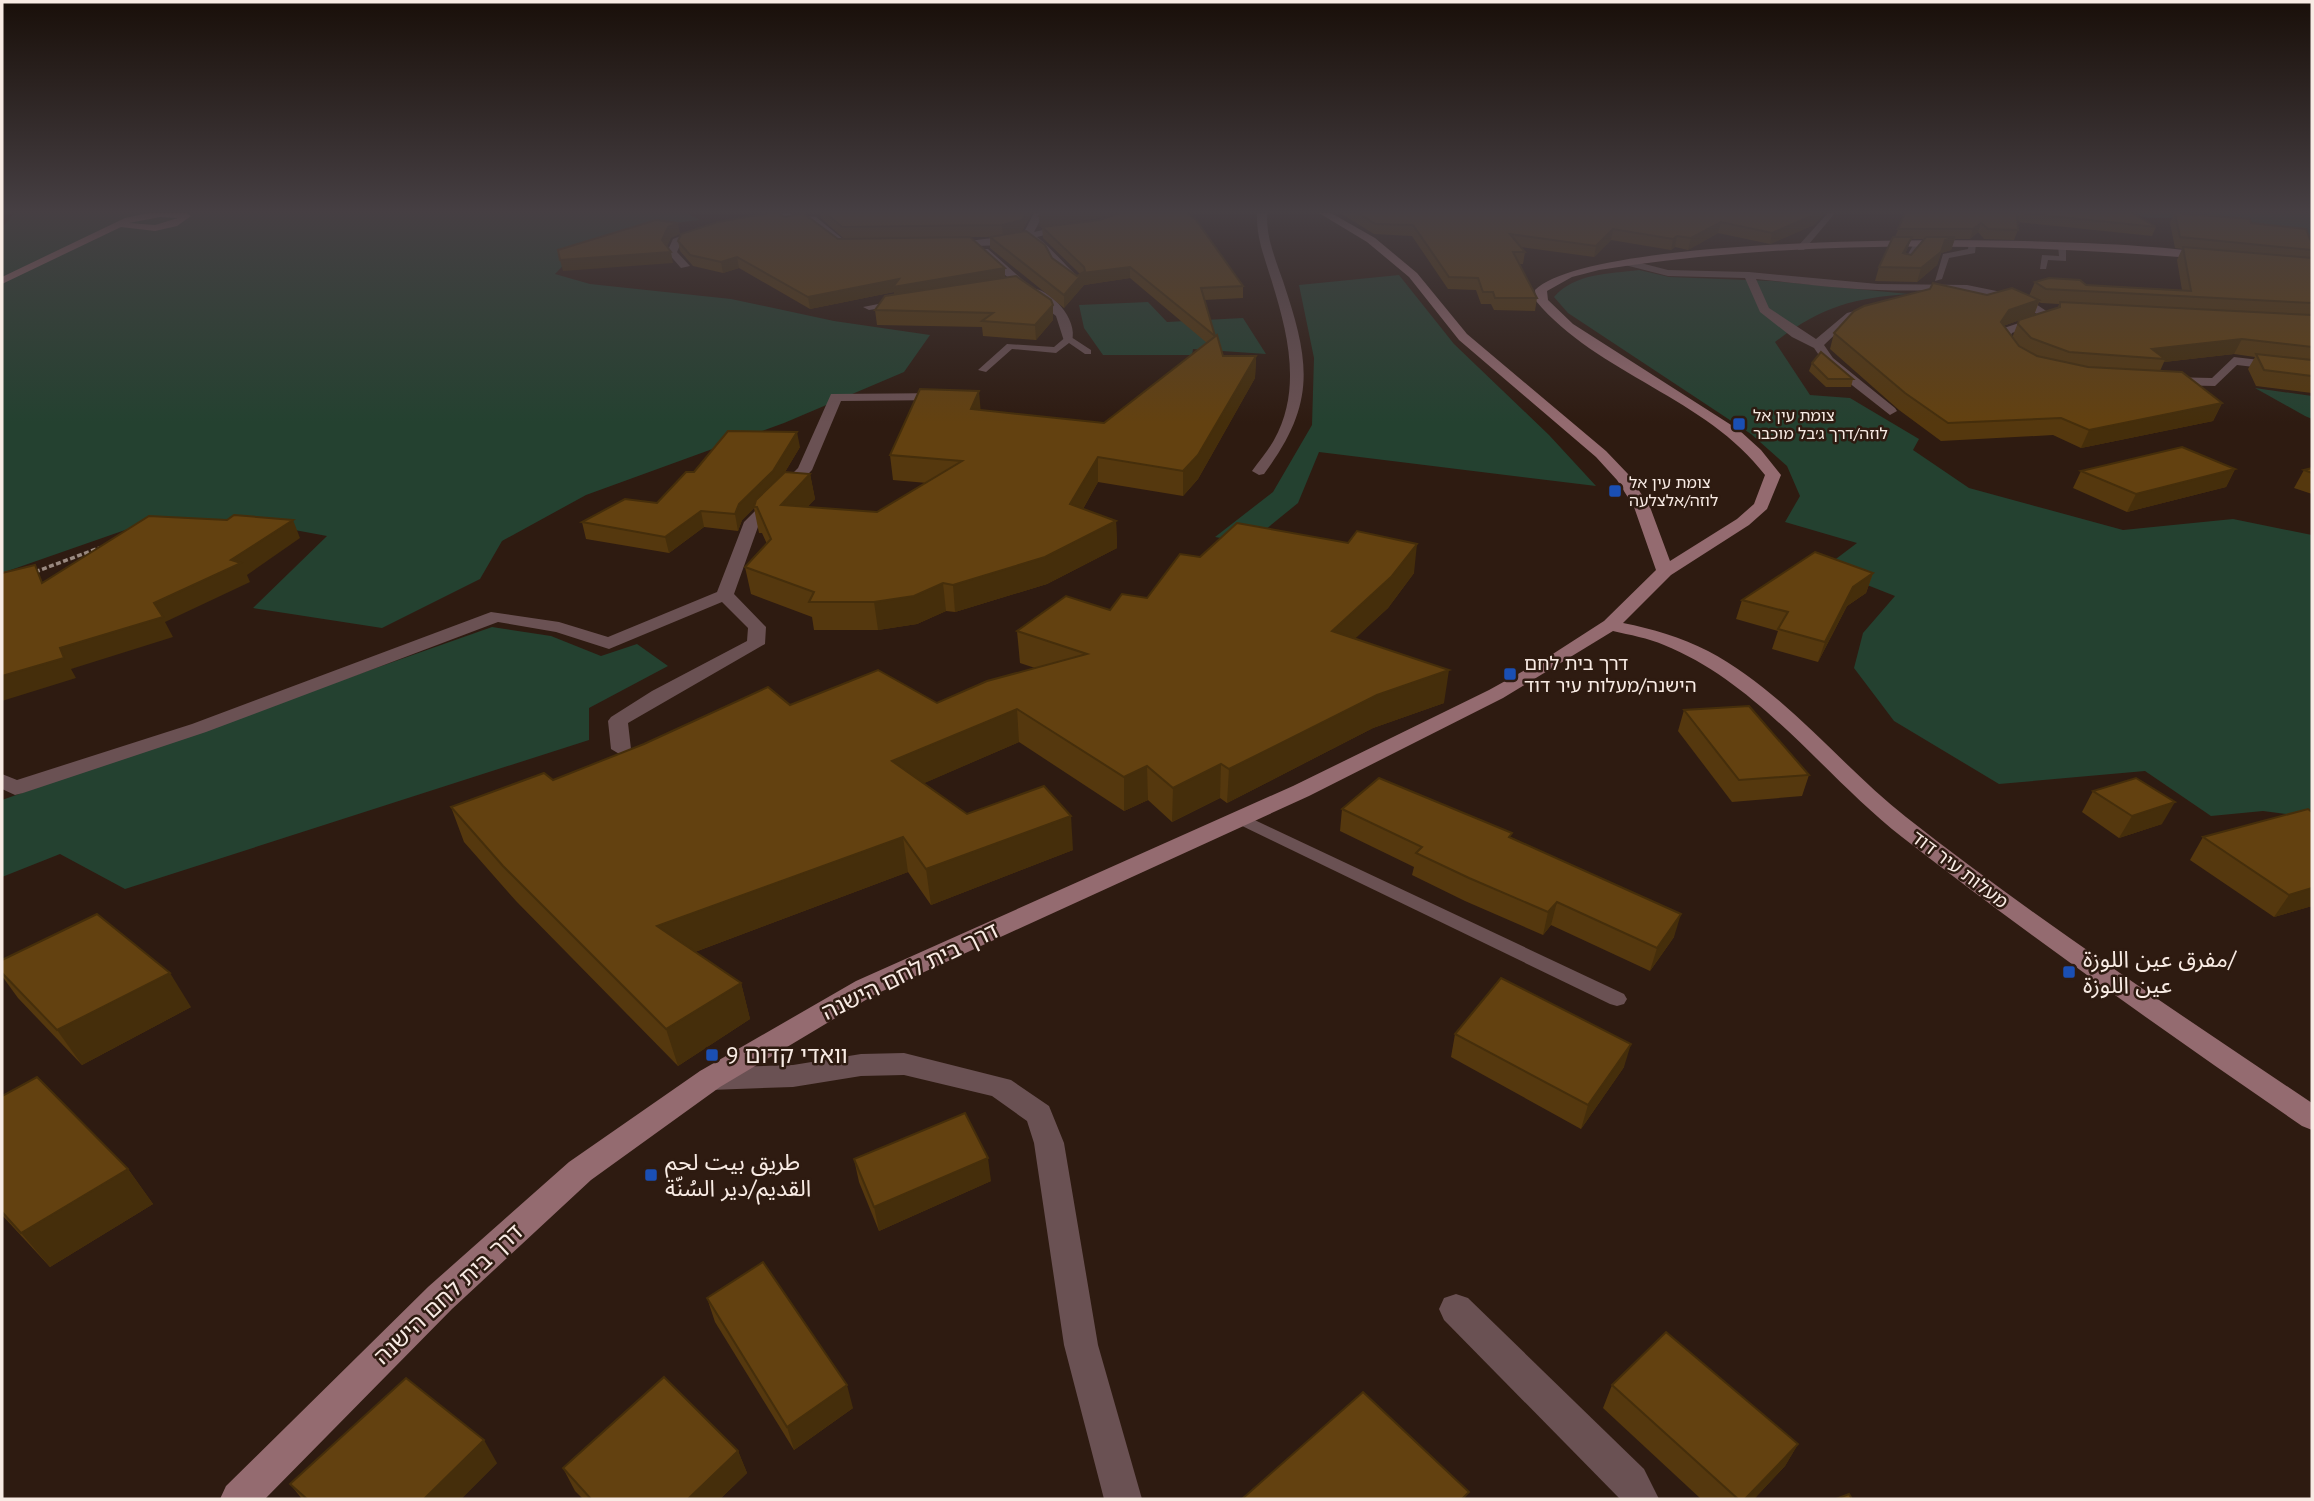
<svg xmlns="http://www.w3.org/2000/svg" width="2314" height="1501" font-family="'PT Sans','Noto Sans Arabic','Noto Sans Hebrew',sans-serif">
<rect width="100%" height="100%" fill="#2e1b11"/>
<g fill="#244130">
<path d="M14,213H686L700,220L638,227L581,247L555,274L590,284L731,299L834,321L930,335L904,372L784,423L586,495L502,541L480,579L382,628L253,608L327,536L273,526L128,529L2,573V228Z"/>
<path d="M2133,213H2312V237L2178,218H2147Z"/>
<path d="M1639,270L1669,277L1772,281L1909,294C1852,298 1821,307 1775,342L1810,395L1850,398L1919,439L1913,450L1969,488L2123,530L2233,519L2312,535V825L2295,815L2263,811L2211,816L2145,771L1999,784L1894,721L1854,668L1863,633L1895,596L1824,568L1857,543L1785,522L1800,496L1787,466L1751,434L1568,313L1554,297C1575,273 1608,274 1639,270Z"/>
<path d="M1399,275L1454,344L1549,435L1596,486L1319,452L1298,503L1249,543L1215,537L1273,492L1312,425L1314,358L1299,285Z"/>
<path d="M1148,302L1167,322L1243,318L1266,354L1193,349L1192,355H1103L1084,328L1079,305Z"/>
<path d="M2255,388L2312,396V419L2305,416Z"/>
<path d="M492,627L551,636L601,656L637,644L668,666L589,708V740L125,889L60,854L2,877V800Z"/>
</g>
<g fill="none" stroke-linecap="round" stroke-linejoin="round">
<path stroke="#998980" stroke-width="3.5" stroke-dasharray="5 2.5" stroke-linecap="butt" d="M35,572L99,548"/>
<g fill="#6a5153" fill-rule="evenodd">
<path d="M1828,213H1835L1804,250H1798V246Z"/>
<path d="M1915,242L1922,244L1907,266H1901Z"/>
<path d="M1969,242L1976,244L1975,253L1949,258L1942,279L1935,281L1943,254L1968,249Z"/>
<path d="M2062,244L2066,246V261L2048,260L2046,269H2040L2042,255L2059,256L2058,246Z"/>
<path d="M1068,335L1091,350V354H1085L1069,343L1056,353L1012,349L986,372L978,370L1007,344L1054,347Z"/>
<path d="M1242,814L1624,994L1627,999L1624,1004L1617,1006L1610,1004L1236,823L1234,819Z"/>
</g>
<g fill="#6a5153" fill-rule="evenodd">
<path d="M782,213L816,217L849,244L835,246L810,222L779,218Z"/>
<path d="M1034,213H1044L1034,232L1070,224L1075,227L1037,237C1054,250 1064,265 1080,278V282H1072C1056,268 1045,253 1028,239L1003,245L950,247L945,244L1023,234Z"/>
<path d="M1257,213H1267C1266,237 1275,258 1283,281C1310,362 1317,403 1264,474L1259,475L1252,471C1259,461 1268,451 1274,440C1302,390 1288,334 1272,282C1265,259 1256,237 1257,213Z"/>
<path d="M699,229L707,231L681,243L677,252L690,266L681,268L667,252L673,239Z"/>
<path d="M980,249H988L1024,281V285L998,288V284L1012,281L980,253Z"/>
<path d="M1629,260L1668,270L1749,272L1878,284L1967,285L2026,297L2055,317L2012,333L2009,339L2021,353L2015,357L1997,339L2004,328L2040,316C1989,282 1938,293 1879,290C1838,289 1797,283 1756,279L1769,308L1816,339L1847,313L1880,304V308L1847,323L1824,345L1833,358L1895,408L1897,411L1890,415L1825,364L1814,348L1792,337L1760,312L1745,278L1668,276L1625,265V261Z"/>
<path d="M1026,288C1048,285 1079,319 1072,341H1064L1056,316L1026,292Z"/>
<path d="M904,299L908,300V304L869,310L863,307Z"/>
<path d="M2234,357L2312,366V374L2237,365L2215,386L2168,385L2162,381L2168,377L2212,378Z"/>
<path d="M949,393L951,396L944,400L841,401L812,470L759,524L734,594L766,627L765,644L628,723L631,749L628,753L621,755L611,749L608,721L611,717L652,691L747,641L748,628L722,602L609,649L556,632L498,622L206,732L23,793L15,795L2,789V774L17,780L192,724L491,612L559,622L608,637L717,592L744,522L798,468L831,394Z"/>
<path d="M904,1053L1011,1080L1049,1106L1064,1143L1098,1345L1142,1499H1104L1064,1345L1034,1143L1027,1121L992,1096L904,1075L861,1076L793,1087L710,1090L700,1087L696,1079L700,1071L710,1068L793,1065L861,1054Z"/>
<path d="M1456,1294L1468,1298L1644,1469L1659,1499H1620L1444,1320L1439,1309L1444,1298Z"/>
</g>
<g fill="#946b70" fill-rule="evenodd">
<path d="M149,213H186L191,216L177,226L155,231L121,227L2,284V277L125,218ZM160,217L178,218L155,225L129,223Z"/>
<path d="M1319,213H1331L1375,238L1417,273L1467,334L1606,451L1628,474L1650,507L1670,561L1737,519L1754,504L1765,475C1707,398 1597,374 1536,301L1535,290C1598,228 2112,234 2211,254V258L2207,259C2005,243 1800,238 1599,270L1572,277L1547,291L1548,300L1573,324L1739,430L1761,450L1781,475L1767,509L1749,525L1671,575L1623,623C1653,629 1680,637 1708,651C1784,691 1839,764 1906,817C2036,919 2175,1011 2312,1103V1130L2302,1126C2167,1033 2032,938 1902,837C1823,775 1760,684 1664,645C1648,638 1630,635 1613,631L1503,698L1309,796L874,995L720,1087L591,1180L452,1309L265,1499H220L226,1486L428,1287L569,1162L700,1071L856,981L1293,786L1489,690L1545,659L1604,621L1656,570L1634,507L1617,480L1596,457L1459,340L1409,277L1367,242Z"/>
</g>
</g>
<g fill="#55380e" fill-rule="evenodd">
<path d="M820,213H1032L1022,231L1017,232L1077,276L1080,274L1043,238L1042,227L1100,220L1111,216L1040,227L1039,216L1187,213L1243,286V298L1204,300L1215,337L1223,356H1256L1255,378L1198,479L1183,496L1098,482L1083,509L1116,521L1117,548L1047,584L955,612L946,611L917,624L878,630H814L812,617L751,594L745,567L767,544L762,533H759L754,508L742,520L738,531L704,527L669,553L586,539L582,522L657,503L694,472L800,447L785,472L810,474L815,499L807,507L877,512L927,483L893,480L890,455L981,410L1104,423L1207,343L1130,278L1084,285L1064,308L990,248V237H970L1005,278L1053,320L1036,340L983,336L982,327L877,325L875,310L894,294V292L810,309L739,268L723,273L693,266L680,251L678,241L785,217L838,239L843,238L821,218Z"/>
<path d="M1340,213H1825L1814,225L1770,244L1718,233L1688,250L1675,247L1671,250L1611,240L1594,257L1521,247L1525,252L1523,264H1519L1537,298L1535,311L1494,310L1491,304H1481L1476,290L1448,289L1412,236L1374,234Z"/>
<path d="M1905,213H2132L2156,227L2152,236L2017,222L2018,230L2014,240L1984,239L1978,232L1970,239H1955L1951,250L1941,253L1937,265L1917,282L1875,281L1879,267L1895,237ZM1911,239H1924L1911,255L1905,254Z"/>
<path d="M2174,213L2251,223L2312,244V393L2256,386L2248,369L2255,357L2234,354L2164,362L2160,371L2222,403L2213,421L2081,448L2053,435L1941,441L1899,410L1830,349L1834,333L1987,295L2029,296L2035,282L2182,290L2177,260L2182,249L2175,248L2170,223ZM2039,302L2041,303L2059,304L2058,308L2019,320L2012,338L2003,326L2034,315Z"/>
<path d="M1812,363L1853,379L1851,387H1826L1809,371Z"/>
<path d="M2312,468V494L2294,488L2304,470Z"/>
<path d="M2235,469L2226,487L2127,512L2073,488L2081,471Z"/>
<path d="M1200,557L1414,573L1388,608L1355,638L1444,703L1373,728L1227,803L1220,798L1172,822L1148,800L1124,811L1019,742L924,783L967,814L1073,850L931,905L908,872L695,952L741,983L750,1019L678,1066L516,901L464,842L451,807L553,780L790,705L937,703L1035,668L1020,663L1017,631L1110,610L1147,598Z"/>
<path d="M1873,573L1866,593L1847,606L1818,662L1772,649L1778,631L1736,619L1742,600Z"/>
<path d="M1684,710L1809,775L1802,796L1732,802L1678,731Z"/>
<path d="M2093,791L2162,824L2119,838L2082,812Z"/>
<path d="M1342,809L1511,838L1674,937L1650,971L1551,925L1543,935L1465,901L1412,875L1414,867L1340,831Z"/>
<path d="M2203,837L2312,906L2274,917L2190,860Z"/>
<path d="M2,960L191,1007L82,1065L18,998L2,976Z"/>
<path d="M1455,1034L1624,1067L1581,1129L1451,1057Z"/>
<path d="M2,1096L128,1169L153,1204L50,1267L2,1215Z"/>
<path d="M854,1159L991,1181L879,1231L859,1182Z"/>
<path d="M707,1298L853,1408L794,1450L715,1322Z"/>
<path d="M1612,1385L1798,1444L1785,1466L1754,1499H1701L1603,1408Z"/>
<path d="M738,1451L747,1473L720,1499H583L575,1491L563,1468Z"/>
<path d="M497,1463L461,1499H302L290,1484Z"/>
</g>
<g fill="#452e0b">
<path d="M1026,213H1032L1022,231L1003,236L1002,225Z"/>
<path d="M1058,213H1131L1040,227L1039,216Z"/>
<path d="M1818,213H1825L1814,225L1770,244L1772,233Z"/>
<path d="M1721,222L1718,233L1688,250L1691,238Z"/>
<path d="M678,223L680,234L671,238L665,251L662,240L668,227Z"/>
<path d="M1981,223L1978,232L1970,239L1973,229Z"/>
<path d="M1613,229L1611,240L1594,257L1596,246Z"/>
<path d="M1677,236L1675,247L1671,250L1673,239Z"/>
<path d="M1912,237L1907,250L1898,266L1903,253Z"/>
<path d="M1955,237L1951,250L1941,253L1937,265L1917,282L1921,268L1945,240Z"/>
<path d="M671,252L673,263L563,271L560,260Z"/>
<path d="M737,257L739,268L723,273L721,262Z"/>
<path d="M1130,267V278L1084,285L1064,308V295L1083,273Z"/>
<path d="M1005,268V279L895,299L894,292L810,309L808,297L899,279Z"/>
<path d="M2039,300L2034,315L2003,326L2001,322L2009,310Z"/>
<path d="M1053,305V320L1036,340L1035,325Z"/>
<path d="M2242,339L2234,354L2164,362L2165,359L2152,349Z"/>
<path d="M1256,356L1255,378L1198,479L1183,496V471Z"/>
<path d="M979,391L981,414L971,409Z"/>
<path d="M2222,403L2213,421L2081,448L2089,430Z"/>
<path d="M797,432L800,447L776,487L754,507V508L742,520L738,531L735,514L739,504Z"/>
<path d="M1098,457V482L1071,530L1070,504Z"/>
<path d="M2235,469L2226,487L2127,512L2136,494Z"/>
<path d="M810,474L815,499L785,531L781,505Z"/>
<path d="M701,511L704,527L669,553L665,537Z"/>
<path d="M293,520L300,538L247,575L250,582L165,622L173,637L71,669L76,678L2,701V676L60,648L231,560Z"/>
<path d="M1116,521L1117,548L1047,584L955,612L953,585Z"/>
<path d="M1417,544L1414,573L1388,608L1330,662L1332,631Z"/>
<path d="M1873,573L1866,593L1847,606L1818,662L1825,642L1853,587Z"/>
<path d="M943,583L946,611L917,624L878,630L874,602Z"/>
<path d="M1449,670L1444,703L1373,728L1227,803L1229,769L1377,695Z"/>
<path d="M1017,709L1019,742L897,795L892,761Z"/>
<path d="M1221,764L1220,798L1172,822L1173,788Z"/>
<path d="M1147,766L1148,800L1124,811V777Z"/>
<path d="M2175,802L2162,824L2119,838L2132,816Z"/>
<path d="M1071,816L1073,850L931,905L926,869Z"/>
<path d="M903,837L908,872L668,962L657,926Z"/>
<path d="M2312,888V906L2274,917L2289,895Z"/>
<path d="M1557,902L1551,925L1543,935L1548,912Z"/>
<path d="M1681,914L1674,937L1650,971L1657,948Z"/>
<path d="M170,973L191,1007L82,1065L57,1030Z"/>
<path d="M741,983L750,1019L678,1066L666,1029Z"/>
<path d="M1631,1044L1624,1067L1581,1129L1588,1105Z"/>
<path d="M988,1158L991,1181L879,1231L874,1207Z"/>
<path d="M128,1169L153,1204L50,1267L21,1233Z"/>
<path d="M847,1385L853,1408L794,1450L787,1427Z"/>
<path d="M484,1440L497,1463L461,1499H424Z"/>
<path d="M1798,1444L1785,1466L1754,1499H1745Z"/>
<path d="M738,1451L747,1473L720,1499H688Z"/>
</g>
<g fill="#634110" stroke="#452e0b" stroke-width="2">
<path d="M770,213H778L785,217L803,213L838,239L970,237L1005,268L893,287L899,279L808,297L737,257L721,262L690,255L678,241L681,234L718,222Z"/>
<path d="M826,213H1026L1022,220L1002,225L842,227Z"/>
<path d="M1041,213H1058L1039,216Z"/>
<path d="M1120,213H1187L1196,220L1243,286L1201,288L1215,336L1130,267L1083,273L1064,295L990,237L1026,231L1045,245L1052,258L1077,276L1085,271L1084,267L1042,227L1100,220Z"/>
<path d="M1358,213H1818L1772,233L1721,222L1691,238L1677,236L1673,239L1613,229L1596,246L1510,234L1525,252H1513L1537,298H1495L1493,292H1483L1478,278L1449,277L1413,225L1375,224Z"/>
<path d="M1905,213H2017L2018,230L1988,229L1981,223L1973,229H1898Z"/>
<path d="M2022,213H2132L2156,227Z"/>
<path d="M2175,213L2250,219L2251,223L2306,229L2312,244V250L2180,237Z"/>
<path d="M656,220L678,223L668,227L662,240L671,252L560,260L558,250Z"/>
<path d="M1893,237H1912L1903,253L1911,255L1926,237H1955L1945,240L1941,252L1921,268L1879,267Z"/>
<path d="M2183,247L2312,258V303L2046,289L2035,282L2049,278L2080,280L2086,285L2191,291Z"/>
<path d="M1016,276L1051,300L1053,305L1035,325L982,321L993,313L875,310L885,296Z"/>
<path d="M1933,283L1987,295L2012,288L2039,300L2009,310L2001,322L2019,346L2037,356L2088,367L2182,372L2222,403L2089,430L2061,418L1948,423L1905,393L1834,333L1854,311L1864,306L1930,289Z"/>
<path d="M2060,302L2312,315V347L2242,339L2152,349L2165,359L2069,352L2031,338L2018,324L2019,320L2060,307Z"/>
<path d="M1217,335L1223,356H1256L1198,455L1183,471L1098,457L1070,504L1116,521L1045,557L953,585L943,583L914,596L874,602H809L814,592L745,567L771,539L757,507H754L756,500L785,472L810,474L781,505L877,512L962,461L890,455L920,389L979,391L971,409L1104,423Z"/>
<path d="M1821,352L1853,379H1828L1812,363Z"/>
<path d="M2256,354L2312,360V376L2264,370Z"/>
<path d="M728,431L797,432L773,471L739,504L735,514L701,511L665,537L582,522L625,499L657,503L686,472H694Z"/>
<path d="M2182,447L2235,469L2136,494L2081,471Z"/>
<path d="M2312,468V473L2304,470Z"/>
<path d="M234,515L293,520L231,560L241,563L154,603L163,617L60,648L64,658L2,676V573L35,565L42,583L149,516L227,520Z"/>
<path d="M1237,523L1348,543L1357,531L1417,544L1391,577L1332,631L1449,670L1377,695L1229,769L1221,764L1173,788L1147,766L1124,777L1017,709L892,761L967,814L1044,786L1071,816L926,869L903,837L657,926L741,983L666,1029L503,866L451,807L544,773L553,780L644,744L768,687L790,705L878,670L937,703L987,681L1087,654L1017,631L1066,596L1110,610L1122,594L1147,598L1180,554L1200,557Z"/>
<path d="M1815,552L1873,573L1853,587L1825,642L1778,629L1788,612L1742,600Z"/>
<path d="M1749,706L1809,775L1739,780L1684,710Z"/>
<path d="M1379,778L1512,833L1509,837L1681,914L1657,948L1557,902L1548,912L1469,878L1416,853L1422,847L1342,809Z"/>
<path d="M2136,778L2175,802L2132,816L2093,791Z"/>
<path d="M2308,809L2312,812V888L2289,895L2203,837Z"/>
<path d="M97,914L170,973L57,1030L2,973V960Z"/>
<path d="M1501,978L1631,1044L1588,1105L1455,1034Z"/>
<path d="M37,1077L128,1169L21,1233L2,1212V1096Z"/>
<path d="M965,1113L988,1158L874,1207L854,1159Z"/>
<path d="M763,1262L847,1385L787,1427L707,1298Z"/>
<path d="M1666,1332L1798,1444L1745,1499H1738L1612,1385Z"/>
<path d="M664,1377L738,1451L688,1499H591L563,1468Z"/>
<path d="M406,1378L484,1440L424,1499H307L290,1484Z"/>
<path d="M1363,1392L1469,1492L1462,1499H1242Z"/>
<path d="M1849,1494L1852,1499H1836Z"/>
</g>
<linearGradient id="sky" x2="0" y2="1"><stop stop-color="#190f09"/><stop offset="0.5" stop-color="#463f43"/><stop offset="1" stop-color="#463f43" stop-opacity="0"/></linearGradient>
<rect width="2314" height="423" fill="url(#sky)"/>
<g fill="#1a4fb4" stroke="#2e1b11" stroke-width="2.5">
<rect x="1732" y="417" width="14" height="14" rx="3.5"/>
<rect x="1608" y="484" width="14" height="14" rx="3.5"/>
<rect x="1503" y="667" width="14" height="14" rx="3.5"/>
<rect x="2062" y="965" width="14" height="14" rx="3.5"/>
<rect x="705" y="1048" width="14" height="14" rx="3.5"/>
<rect x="644" y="1168" width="14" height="14" rx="3.5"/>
</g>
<g text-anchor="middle" stroke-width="5" stroke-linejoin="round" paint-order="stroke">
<g font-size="16" fill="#f8ebe4" stroke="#2e1b11" text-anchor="start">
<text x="1753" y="421">צומת עין אל<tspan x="1753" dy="18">לוזה/דרך ג׳בל מוכבר</tspan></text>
<text x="1629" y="488">צומת עין אל<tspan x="1629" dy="18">לוזה/אלצלעה</tspan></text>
</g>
<g font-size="19" fill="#f8ebe4" stroke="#2e1b11" text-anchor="start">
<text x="1524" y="670">דרך בית לחם<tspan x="1524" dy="22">הישנה/מעלות עיר דוד</tspan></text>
</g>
<g font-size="19" fill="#f8ebe4" stroke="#2e1b11">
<text transform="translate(1960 869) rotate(37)" y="7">מעלות עיר דוד</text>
</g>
<g font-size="23" fill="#f8ebe4" stroke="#2e1b11" text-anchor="start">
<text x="2083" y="967">مفرق عين اللوزة/<tspan x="2083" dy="26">عين اللوزة</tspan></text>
<text x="726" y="1063">וואדי קדום 9</text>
<text x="665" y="1170">طريق بيت لحم<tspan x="665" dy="26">القديم/دير السُنّة</tspan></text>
</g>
<g font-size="23" fill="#f8ebe4" stroke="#2e1b11">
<text transform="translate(910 971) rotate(-26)" y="8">דרך בית לחם הישנה</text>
<text transform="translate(448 1294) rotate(-43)" y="8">דרך בית לחם הישנה</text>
</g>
</g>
<rect width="2314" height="1501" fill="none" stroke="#f8ebe4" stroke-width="7"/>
</svg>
